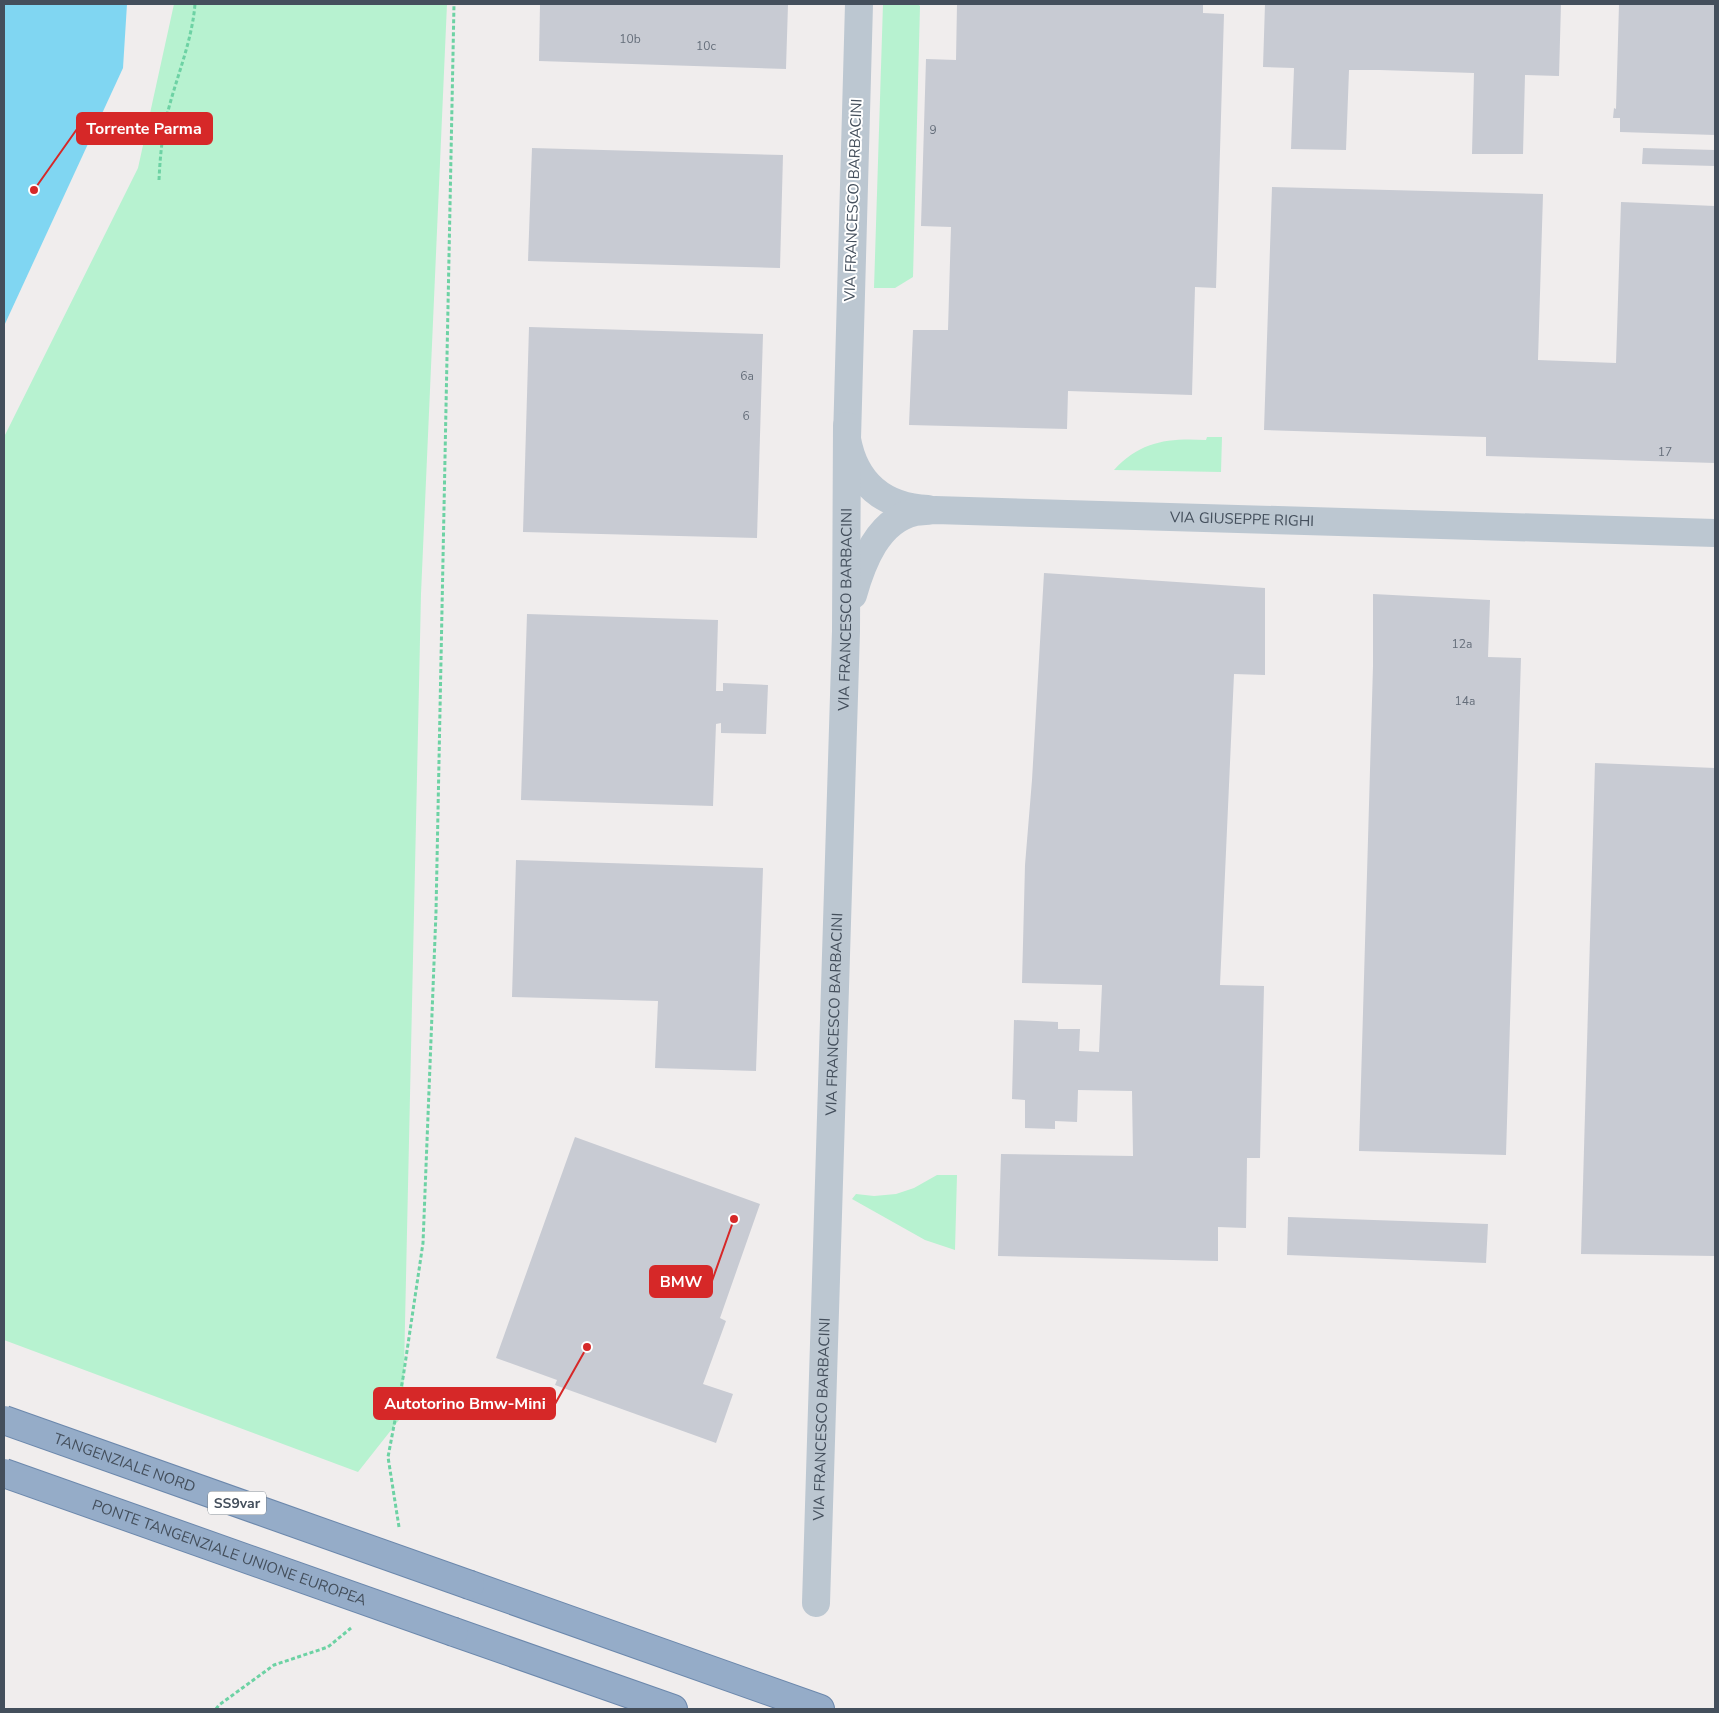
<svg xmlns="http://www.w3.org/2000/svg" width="1719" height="1713" font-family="'Nunito Sans',sans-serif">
<rect width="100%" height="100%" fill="#f0eded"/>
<g fill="#b7f2d0">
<path d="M174,4H447L421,594L403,1415L358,1472L4,1340V437L138,168Z"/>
<path d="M883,4H918L920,6L913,277L895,288H874Z"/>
<path d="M1207,437H1222L1221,472L1114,470C1141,441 1168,438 1206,440Z"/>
<path d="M937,1175H957L955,1250L925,1240L852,1199L856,1194L874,1196L896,1194L914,1188Z"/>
</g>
<path fill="#80d6f2" d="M4,4H127L123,68L4,326Z"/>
<g fill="#c8cbd3">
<path d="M540,4H788L786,69L539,61Z"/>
<path d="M957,4H1203V13L1224,14L1216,288L1195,287L1192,395L1068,391L1067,429L909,425L913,330H948L951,227L921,226L926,59L956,60Z"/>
<path d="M1265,4H1561L1559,76L1525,75L1523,154H1472L1474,73L1380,70H1349L1346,150L1291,149L1294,68L1263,67Z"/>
<path d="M1619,4H1715V135L1620,132V118H1613L1614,108L1616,109Z"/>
<path d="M532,148L783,155L780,268L528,261Z"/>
<path d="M1643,148L1715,150V166L1642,164Z"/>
<path d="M1272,187L1543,194L1538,360L1616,363L1621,202L1715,206V463L1486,456V437L1264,430Z"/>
<path d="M529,327L763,334L757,538L523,532Z"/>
<path d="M1044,573L1265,588V675L1234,674L1220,985L1264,986L1260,1158H1247L1246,1228L1218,1227V1261L998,1256L1001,1154L1133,1156L1132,1091L1078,1090L1077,1122L1055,1121V1129L1025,1128V1100L1012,1099L1014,1020L1058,1022V1029H1080L1079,1051L1099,1052L1102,985L1022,983L1025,865L1032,780Z"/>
<path d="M1373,594L1490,600L1488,657L1521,658L1506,1155L1359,1151L1373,666Z"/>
<path d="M527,614L718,620L716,691H723V683L768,685L766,734L721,733V723L716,724L713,806L521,800Z"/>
<path d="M1595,763L1715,768V1256L1581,1254Z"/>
<path d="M516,860L763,868L756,1071L655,1068L658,1001L512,997Z"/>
<path d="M575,1137L760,1204L720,1318L726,1321L703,1384L733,1394L716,1443L555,1385L557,1380L496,1358Z"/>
<path d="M1288,1217L1488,1224L1486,1263L1287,1255Z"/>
</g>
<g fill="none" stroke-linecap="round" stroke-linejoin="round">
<defs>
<g id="trunk">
<path d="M470,1585L820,1709"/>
<path d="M454,1632L673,1709"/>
</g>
</defs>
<use href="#trunk" stroke="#6c88ac" stroke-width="30"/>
<g stroke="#6dd2a4" stroke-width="3" stroke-dasharray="4 2.5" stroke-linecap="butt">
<path d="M159,180C160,158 162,136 167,115C176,78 192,42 195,4"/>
<path d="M399,1527L388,1457L403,1378L423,1243L436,912L454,4"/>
<path d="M216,1709L219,1705L274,1665L328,1647L351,1628"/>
</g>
<g stroke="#bcc7d1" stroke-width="28">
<path d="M859,4L847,439C855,483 884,507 928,509"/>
<path id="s1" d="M853,595C862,563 878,520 915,512C922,511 929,511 935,510L1715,533"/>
<path id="s2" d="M816,1603L846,631L847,426"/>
</g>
<use href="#trunk" stroke="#95acc8" stroke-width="28"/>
<defs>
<g id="trunk-bridge">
<path id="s3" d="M4,1420L470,1585"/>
<path id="s4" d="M4,1473L454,1632"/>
</g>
</defs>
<use href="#trunk-bridge" stroke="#6c88ac" stroke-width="30" stroke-linecap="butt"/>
<use href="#trunk-bridge" stroke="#95acc8" stroke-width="28"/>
</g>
<g text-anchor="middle" stroke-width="4" stroke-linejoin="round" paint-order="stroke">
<g font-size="12" fill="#656e7a">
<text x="630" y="43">10b</text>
<text x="706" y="50">10c</text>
<text x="933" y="134">9</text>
<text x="747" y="380">6a</text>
<text x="746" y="420">6</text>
<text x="1665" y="456">17</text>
<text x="1462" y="648">12a</text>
<text x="1465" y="705">14a</text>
</g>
<rect fill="#fff" stroke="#7c848d" stroke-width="1" x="208" y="1491.5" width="58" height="23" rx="4"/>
<g font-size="14" font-weight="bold" fill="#444f5c">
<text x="237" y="1508">SS9var</text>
</g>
<g font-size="15" fill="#444f5c" stroke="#fff">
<text transform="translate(853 200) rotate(-88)" y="5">VIA FRANCESCO BARBACINI</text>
<text dy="5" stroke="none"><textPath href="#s1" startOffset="436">VIA GIUSEPPE RIGHI</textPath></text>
<text dy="5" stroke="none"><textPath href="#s2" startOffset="994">VIA FRANCESCO BARBACINI</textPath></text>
<text dy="5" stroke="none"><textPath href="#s2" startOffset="589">VIA FRANCESCO BARBACINI</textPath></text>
<text dy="5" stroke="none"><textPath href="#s2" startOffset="184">VIA FRANCESCO BARBACINI</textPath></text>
<text dy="5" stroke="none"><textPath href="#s3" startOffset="128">TANGENZIALE NORD</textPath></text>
<text dy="5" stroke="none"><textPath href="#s4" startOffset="239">PONTE TANGENZIALE UNIONE EUROPEA</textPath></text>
</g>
</g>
<path fill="none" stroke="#d62828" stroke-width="2" d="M34 190L77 129M734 1219L712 1281M587 1347L555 1404"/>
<g fill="#d62828" stroke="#fff" stroke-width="2">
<circle cx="34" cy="190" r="5"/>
<circle cx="734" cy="1219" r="5"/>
<circle cx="587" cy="1347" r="5"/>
</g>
<g fill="#d62828" stroke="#d62828" stroke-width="2">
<rect x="77" y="113" width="135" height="31" rx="5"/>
<rect x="650" y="1266" width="62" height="31" rx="5"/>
<rect x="374" y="1388" width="181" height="31" rx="5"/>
</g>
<g font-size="16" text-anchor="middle" font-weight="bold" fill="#fff">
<text x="144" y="134">Torrente Parma</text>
<text x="681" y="1287">BMW</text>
<text x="465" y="1409">Autotorino Bmw-Mini</text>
</g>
<rect width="1719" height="1713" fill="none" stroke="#444f5c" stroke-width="10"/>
</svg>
